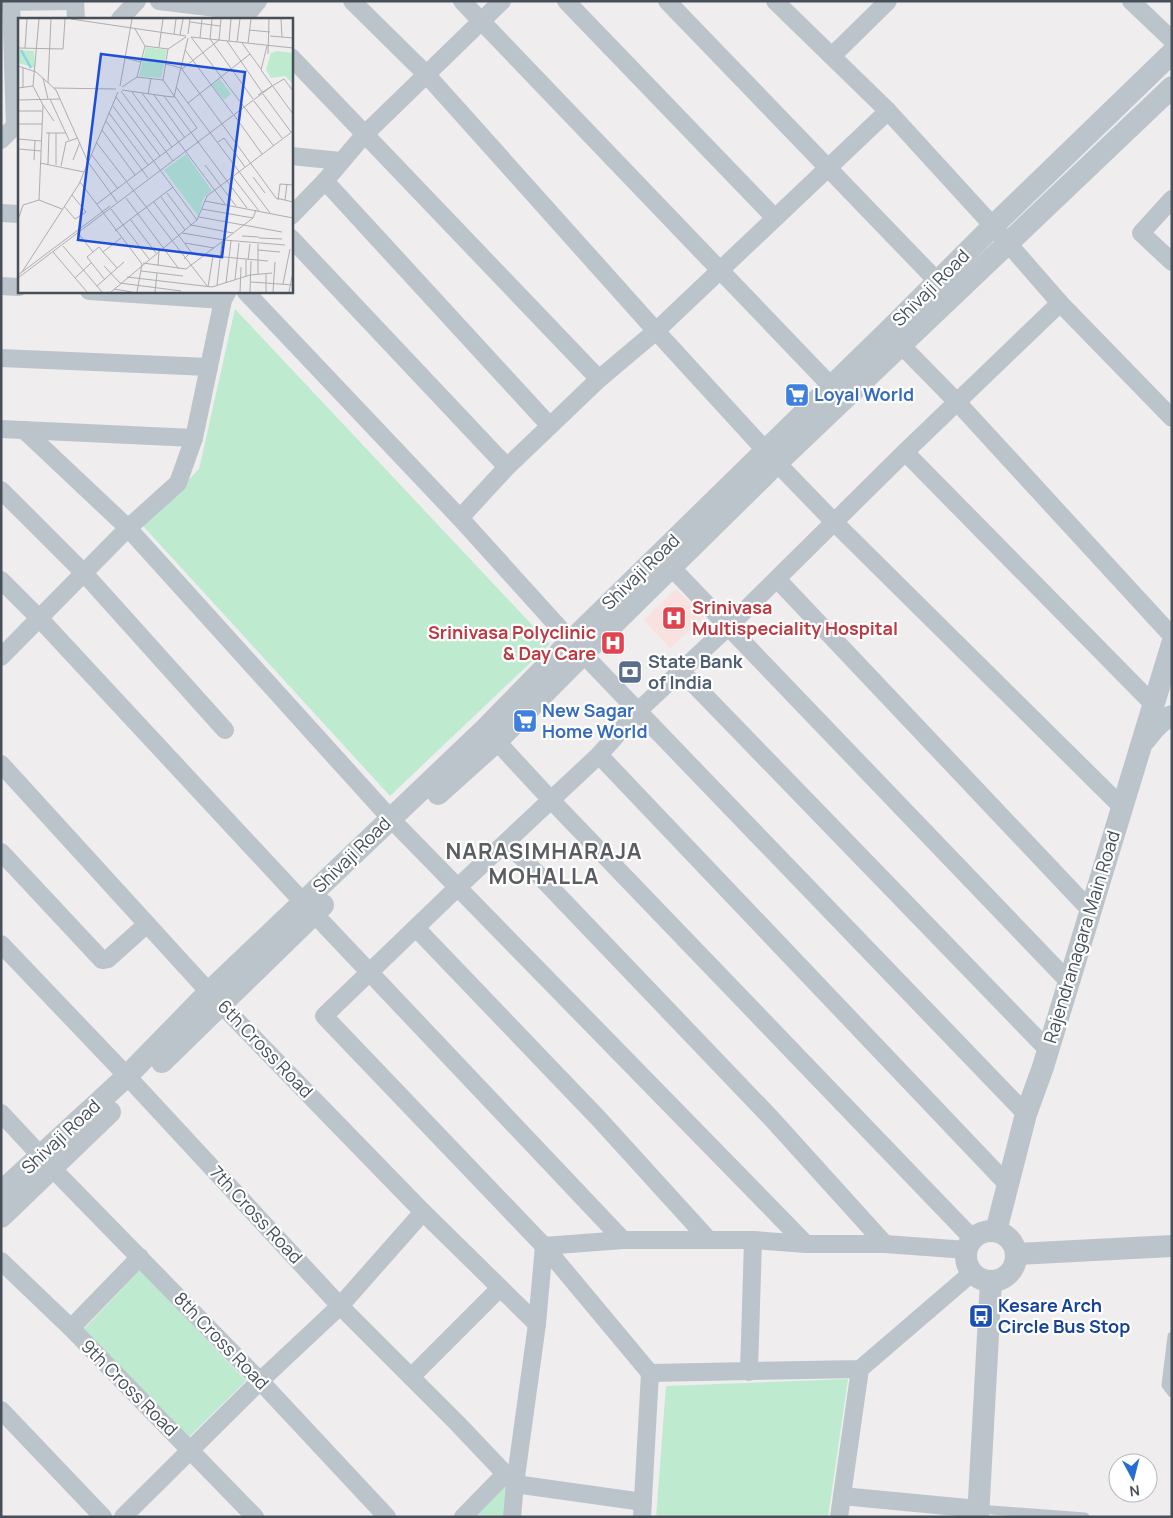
<svg xmlns="http://www.w3.org/2000/svg" width="1173" height="1518" font-family="Manrope,sans-serif">
<rect width="100%" height="100%" fill="#efeded"/>
<path fill="#f8e1de" d="M676,589L704,617L670,648L644,620Z"/>
<g fill="#beebd0">
<path d="M235,309L550,644L390,796L143,526L199,469Z"/>
<path d="M140,1270L246,1381L189,1437L84,1329Z"/>
<path d="M848,1379L828,1517H656L666,1386Z"/>
<path d="M507,1482L504,1517H471Z"/>
</g>
<g fill="none" stroke-linecap="round" stroke-linejoin="round">
<g stroke="#bcc4cb" stroke-width="9">
<path d="M1172,1336L1166,1385L1172,1393"/>
<path d="M978,1509L1085,1517"/>
</g>
<g stroke="#bcc4cb" stroke-width="18">
<path d="M11,1L15,126"/>
<path d="M75,1L76,19"/>
<path d="M159,1L249,12L258,1"/>
<path d="M352,1L426,74L656,331L777,463L834,522L1122,807"/>
<path d="M462,1L831,386"/>
<path d="M566,1L775,218"/>
<path d="M667,1L938,282"/>
<path d="M775,1L888,111L993,226L1060,303L1172,418"/>
<path d="M1131,1L1172,40"/>
<path d="M1,2L75,1"/>
<path d="M120,19L137,1"/>
<path d="M832,56L888,1"/>
<path d="M291,57L599,379"/>
<path d="M1,140L19,122"/>
<path d="M291,156L341,161"/>
<path d="M325,181L550,426"/>
<path d="M1172,199L1141,233L1172,262"/>
<path d="M1,213L19,214"/>
<path d="M291,216L325,181L364,135L502,1"/>
<path d="M291,238L507,467"/>
<path d="M1,286L19,287"/>
<path d="M89,291L223,300"/>
<path d="M245,291L460,518L583,654L1026,1114"/>
<path d="M900,344L958,403L1172,636"/>
<path d="M1,358L209,367"/>
<path d="M1,429L194,438"/>
<path d="M24,430L128,528L391,819L806,1244"/>
<path d="M905,452L1154,705"/>
<path d="M1,490L83,572L225,730"/>
<path d="M460,518L507,467L550,426L599,379L656,331L888,111"/>
<path d="M671,567L1069,982"/>
<path d="M777,579L1091,911"/>
<path d="M1,580L39,618L303,902L623,1240H753L806,1244H885L967,1250"/>
<path d="M1,657L128,528L178,483L194,438L223,300L228,291"/>
<path d="M681,671L1048,1050"/>
<path d="M489,733L551,800L973,1239"/>
<path d="M599,755L1008,1185"/>
<path d="M1,764L209,992L423,1212L537,1324"/>
<path d="M507,842L771,1118L885,1244"/>
<path d="M1,852L102,960L108,959L147,924"/>
<path d="M416,928L599,1119L709,1240"/>
<path d="M1,944L127,1076L340,1306L458,1424L515,1484"/>
<path d="M1,1113L41,1156"/>
<path d="M52,1168L260,1381L387,1517"/>
<path d="M1,1261L71,1328L255,1517"/>
<path d="M71,1328L140,1257"/>
<path d="M749,1372L753,1240"/>
<path d="M650,1373L544,1246L324,1016L458,887L599,755L638,711L728,627L905,452L1060,303"/>
<path d="M411,1377L500,1288"/>
<path d="M1,1410L103,1517"/>
<path d="M515,1484L643,1502"/>
<path d="M842,1496L978,1509"/>
<path d="M123,1517L260,1381L340,1306L423,1212"/>
<path d="M463,1517L505,1474"/>
<path d="M512,1517L515,1484L537,1324L544,1246L623,1240"/>
<path d="M642,1517L650,1373L860,1369L973,1272"/>
<path d="M839,1517L860,1369"/>
</g>
<g stroke="#bcc4cb" stroke-width="22">
<path d="M1145,740C1153,730 1160,720 1172,716"/>
<path d="M438,794L497,741L583,654L777,463L1172,87"/>
<path d="M162,1062L323,905"/>
<path d="M1,1192L127,1076L209,992L485,729L571,641L890,329L993,226L1172,53"/>
<path d="M1,1217L110,1112"/>
<circle cx="991" cy="1256" r="25"/>
<path d="M996,1231L1026,1114L1043,1067L1172,644"/>
<path d="M1017,1254L1172,1246"/>
<path d="M978,1517L991,1281"/>
</g>
</g>
<defs>
<symbol id="supermarket-square" viewBox="-11 -11 22 22"><rect x="-9" y="-9" width="18" height="18" rx="4" fill="#3f7fe0" stroke="#fff"/><path d="M-6-5.5h2.5l.6 2H6L4.5 2H-2.5L-4.4-4H-6ZM-1.5 3.2a1.3 1.3 0 1 0 .1 0ZM3 3.2a1.3 1.3 0 1 0 .1 0Z" fill="#fff"/></symbol>
<symbol id="hospital-square" viewBox="-11 -11 22 22"><rect x="-9" y="-9" width="18" height="18" rx="4" fill="#e0444e" stroke="#fff"/><path d="M-5-5h3v3.5h4V-5h3V5h-3V1.5h-4V5h-3Z" fill="#fff"/></symbol>
<symbol id="bank-square" viewBox="-11 -11 22 22"><rect x="-9" y="-9" width="18" height="18" rx="4" fill="#5c6f8a" stroke="#fff"/><path d="M-6-4H6V4H-6ZM0-2.3a2.3 2.3 0 1 0 0 4.6a2.3 2.3 0 1 0 0-4.6Z" fill="#fff"/></symbol>
<symbol id="bus-square" viewBox="-11 -11 22 22"><rect x="-9" y="-9" width="18" height="18" rx="4" fill="#1a4fb4" stroke="#fff"/><path d="M-5-6H5V4H4V6H2V4H-2V6H-4V4H-5ZM-3.5-4V0h7V-4ZM-3.5 1.2v1.5H-2V1.2ZM2 1.2v1.5H3.5V1.2Z" fill="#fff"/></symbol>
</defs>
<g fill-rule="evenodd">
<use href="#supermarket-square" x="783" y="381" width="28" height="28"/>
<use href="#hospital-square" x="660" y="604" width="28" height="28"/>
<use href="#hospital-square" x="599" y="629" width="28" height="28"/>
<use href="#bank-square" x="616" y="658" width="28" height="28"/>
<use href="#supermarket-square" x="511" y="707" width="28" height="28"/>
<use href="#bus-square" x="967" y="1302" width="28" height="28"/>
</g>
<g text-anchor="middle" stroke-width="4.5" stroke-linejoin="round" paint-order="stroke">
<g font-size="18" fill="#475059" stroke="#fff">
<text transform="translate(931 288) rotate(-45)" y="6">Shivaji Road</text>
<text transform="translate(641 572) rotate(-44)" y="6">Shivaji Road</text>
<text transform="translate(352 855) rotate(-44)" y="6">Shivaji Road</text>
<text transform="translate(1082 937) rotate(-73)" y="6">Rajendranagara Main Road</text>
<text transform="translate(265 1049) rotate(46)" y="6">6th Cross Road</text>
<text transform="translate(61 1137) rotate(-43)" y="6">Shivaji Road</text>
<text transform="translate(256 1215) rotate(47)" y="6">7th Cross Road</text>
<text transform="translate(221 1341) rotate(46)" y="6">8th Cross Road</text>
<text transform="translate(129 1388) rotate(45)" y="6">9th Cross Road</text>
</g>
<g font-size="18" font-weight="bold" fill="#366cbe" stroke="#fff" text-anchor="start">
<text x="814" y="401">Loyal World</text>
<text x="542" y="717">New Sagar<tspan x="542" dy="21">Home World</tspan></text>
</g>
<g font-size="18" font-weight="bold" fill="#be3a42" stroke="#fff" text-anchor="start">
<text x="692" y="614">Srinivasa<tspan x="692" dy="21">Multispeciality Hospital</tspan></text>
<text x="596" y="639" text-anchor="end">Srinivasa Polyclinic<tspan x="596" dy="21">&amp; Day Care</tspan></text>
</g>
<g font-size="18" font-weight="bold" fill="#4e5e75" stroke="#fff" text-anchor="start">
<text x="648" y="668">State Bank<tspan x="648" dy="21">of India</tspan></text>
</g>
<g font-size="18" font-weight="bold" fill="#164399" stroke="#fff" text-anchor="start">
<text x="998" y="1312">Kesare Arch<tspan x="998" dy="21">Circle Bus Stop</tspan></text>
</g>
<g font-size="22" font-weight="bold" letter-spacing="1" fill="#5a5d61" stroke="#fff">
<text x="544" y="859">NARASIMHARAJA<tspan x="544" dy="25">MOHALLA</tspan></text>
</g>
</g>
<g transform="translate(18 18)">
<rect width="275" height="275" fill="#efeded"/>
<path d="M128,29L149,32L143,60L121,58ZM0,32L16,33L17,50L0,45ZM259,33L275,35V66L267,58L253,60L248,52L253,35ZM202,61L213,76L206,82L194,67ZM168,136L194,173L186,179L180,198L146,152Z" fill="#beebd0"/>
<path fill="none" stroke="#8ed0e4" stroke-width="2.5" d="M3,32L13,50"/>
<path fill="none" stroke="#acaeb2" stroke-width="1" d="M53,1L168,18M194,1L192,21L235,81M263,1L264,19M172,4L202,8M117,11L127,28L119,59M231,12L252,14M156,16L158,1M170,16L172,1M162,17L165,1M252,18L275,20M173,19L255,127M173,19L275,30M182,20L184,1M209,23L244,74M211,23L213,1M219,24L222,1M224,25L243,51M230,25L233,1M127,28L150,31M249,28L243,52L275,96M141,29L145,1M0,30L45,31L47,1M7,30L9,1M167,32L215,96M250,36L251,1M107,40L123,44M148,46L163,50M0,48L18,54L38,72L70,144L99,184M163,50L258,180L275,184M164,51L201,22L203,1M25,60L30,81M30,65L33,1M102,68L114,1M104,69L119,59L145,62L150,31L168,19M158,69L252,195M0,70L15,68M5,70V50M36,70L98,71M104,72L146,78L229,190M103,73L155,143M114,74L154,129M124,75L207,186M130,76L133,60M245,76L273,114M136,77L167,120M240,77L254,68M146,78L156,79L170,20M98,79L142,138M32,81L51,122M0,82L42,81M236,83L264,120M170,85L232,36M25,87L36,103M95,88L179,202M0,93H24M91,95L130,147M216,97L244,136M88,103L130,160M0,106H24M84,112L117,157M28,115H47M0,121L23,123M78,124L190,269M200,124L206,120L227,149M1,131L23,133M73,136L100,171M16,142L17,123M55,142L62,124M22,145L66,154M30,146L31,115M38,147V115M187,147L218,188M43,148L48,124L60,120M214,158L241,193M235,159L247,175M62,164L124,246L119,274M149,175L173,207L215,215M143,179L167,212M108,180L161,251M21,182L25,87L15,68L21,1M260,182L262,166L275,167M267,182L269,166M187,183L275,200M136,184L173,234M79,186L179,110L145,62M46,188L57,201L68,194L54,177M93,191L131,241M184,191L235,200M181,199L264,214M112,201L138,235M0,202L5,187L21,182L44,191M97,213L155,169M60,215L75,234L81,229L85,234L103,220M164,215L206,222M224,218L241,219M241,220L264,221M206,222L267,227M167,225L196,230M45,228L84,274M240,232L262,234M35,234L69,274M75,234L69,239L87,262M85,234L99,250M195,238L250,243M166,241L173,234L186,238M228,242V258M230,242L232,226M125,245L168,251L235,200L238,192M86,248L102,265M140,248L141,232M123,253L165,258M4,254L61,166L100,74M240,256V226M0,257L92,188M109,259L194,269L232,257L254,255M0,260L254,68L266,61L275,73M57,260L73,245M217,261L221,225M233,264L275,267M102,265L163,273M208,265L213,223M265,266L272,231M199,267L204,224M79,268L106,244M190,269L195,238M96,271L114,274M93,274L179,202L189,178L275,113M137,274L139,255M222,274L223,249M232,274L233,243M248,274V255M255,274L257,244M271,274L275,254"/>
<path fill="#1d4ed8" fill-opacity="0.15" stroke="#1d4ed8" stroke-width="2.5" d="M83,36L227,54L204,239L60,222Z"/>
<rect width="275" height="275" fill="none" stroke="#475059" stroke-width="2.5"/>
</g>
<rect width="1173" height="1518" fill="none" stroke="#475059" stroke-width="5"/>
<g transform="translate(1133 1478) rotate(173)"><circle r="24" fill="#ffffff" stroke="#b5b9bd"/>
<path d="M0-4L9 19L0 12L-9 19Z" fill="#276cd0"/>
<text y="-8" font-size="14" font-weight="bold" text-anchor="middle" fill="#475059">N</text>
</g>
</svg>
